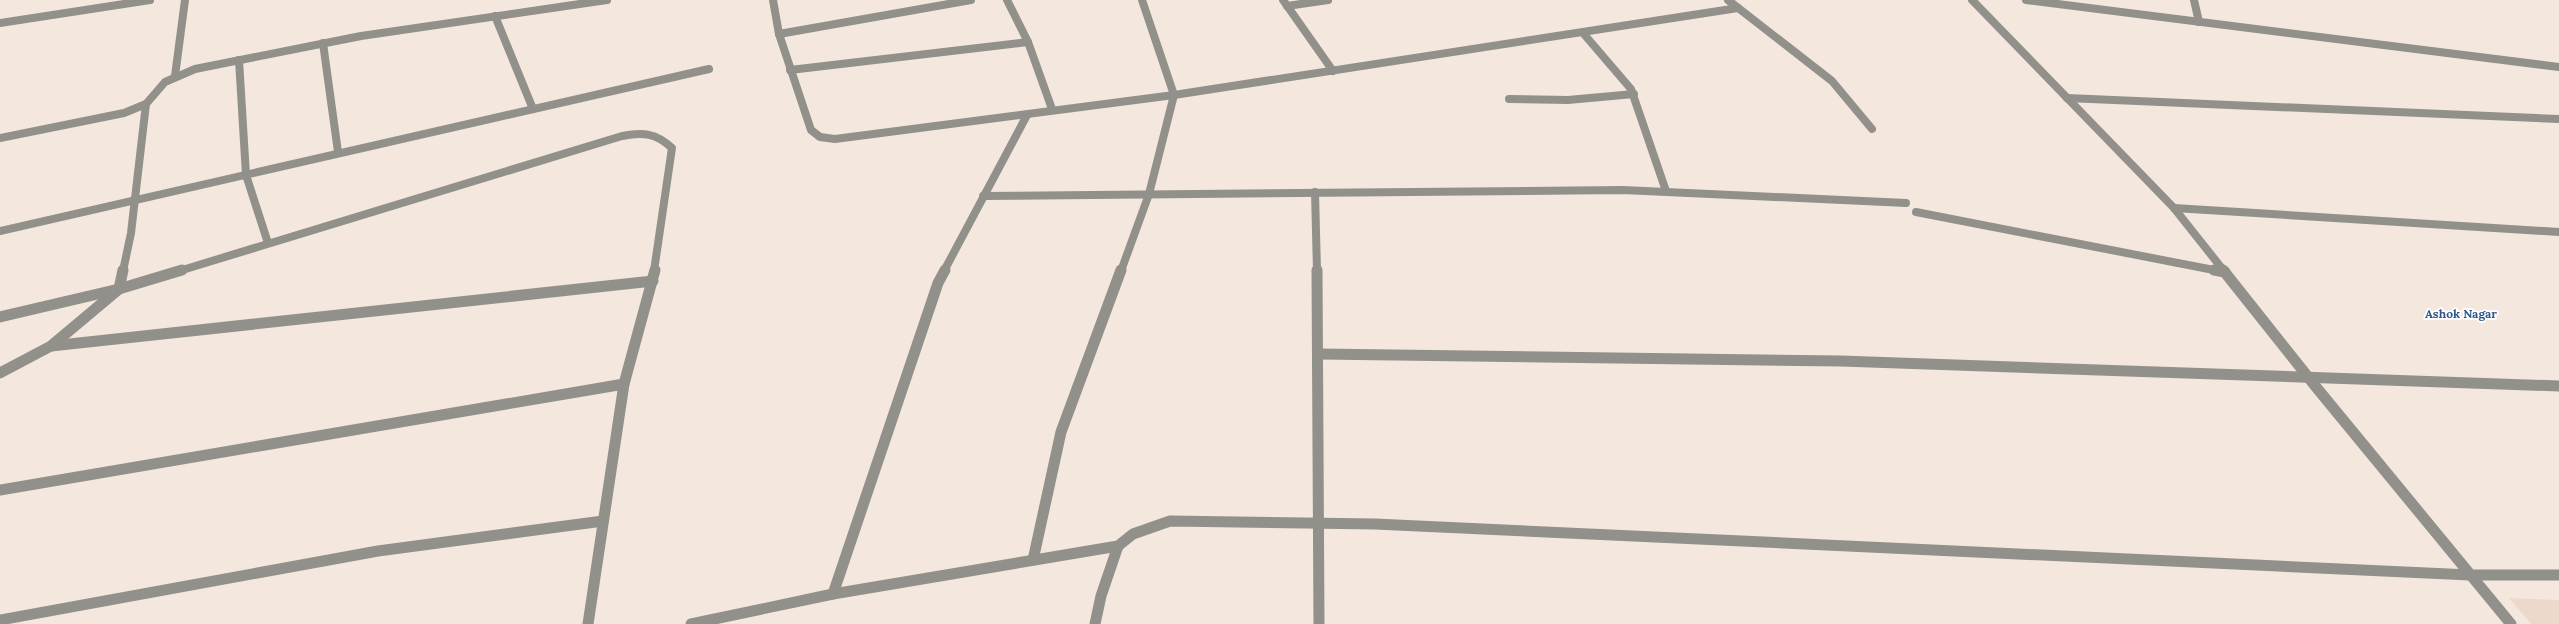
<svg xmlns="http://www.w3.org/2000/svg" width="2559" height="624" font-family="Lora,serif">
<rect width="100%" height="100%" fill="#f4e7de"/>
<path fill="#edd9cc" d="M2509,598L2559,600V624H2531Z"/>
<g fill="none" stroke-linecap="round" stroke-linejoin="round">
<g stroke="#92908b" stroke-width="8">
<path d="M773,0L779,34L811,130L820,137L835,139L1174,95L1738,8"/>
<path d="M1007,0L1028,42L1052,109"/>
<path d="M1283,0L1333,71"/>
<path d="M1728,0L1832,81L1872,129"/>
<path d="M1972,0L2174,208L2224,271"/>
<path d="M2026,0L2559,67"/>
<path d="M2194,0L2199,22"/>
<path d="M1287,6L1328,0"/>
<path d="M495,16L533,109"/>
<path d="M0,23L150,0"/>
<path d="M1583,33L1631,89L1666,191"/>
<path d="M779,34L971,0"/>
<path d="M323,43L338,152"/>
<path d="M239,60L246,175L268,243"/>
<path d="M790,70L1028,42"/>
<path d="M175,76L185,0"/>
<path d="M2067,98L2559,119"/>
<path d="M1509,99L1568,100L1634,94"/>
<path d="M0,138L124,113L146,104L165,82L195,69L361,36L607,0"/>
<path d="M1315,192L1317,271"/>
<path d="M983,196L1623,190L1906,203"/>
<path d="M2174,208L2559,232"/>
<path d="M1916,212L2219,271"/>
<path d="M0,231L709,69"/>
<path d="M123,271L131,233L146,104"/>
<path d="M179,271L622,136C643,132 656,133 672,148L654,271"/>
<path d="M944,271L1027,115"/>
<path d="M1121,271L1149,194L1174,95L1142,0"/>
</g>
<g stroke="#92908b" stroke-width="11">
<path d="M1317,270L1319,624"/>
<path d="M2214,270L2225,272"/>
<path d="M2223,270L2316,387L2511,624"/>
<path d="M0,317L119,289L182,270"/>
<path d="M51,346L653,281"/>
<path d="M1319,354L1841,361L2559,386"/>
<path d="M0,373L51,346L119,289L123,270"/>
<path d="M0,490L624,384"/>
<path d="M1033,560L1061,432L1121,270"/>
<path d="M833,594L1118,546L1133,534L1170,521L1375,524L2470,575H2559"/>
<path d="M0,620L378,551L603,521"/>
<path d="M588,624L624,384L655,270"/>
<path d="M691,624L833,594L938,283L945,270"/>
<path d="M1095,624L1101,596L1118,546"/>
</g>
</g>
<g text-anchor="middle" stroke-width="3.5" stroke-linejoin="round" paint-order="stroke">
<g font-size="12" font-weight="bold" fill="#2c558a" stroke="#fff">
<text x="2461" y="318">Ashok Nagar</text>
</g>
</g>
</svg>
